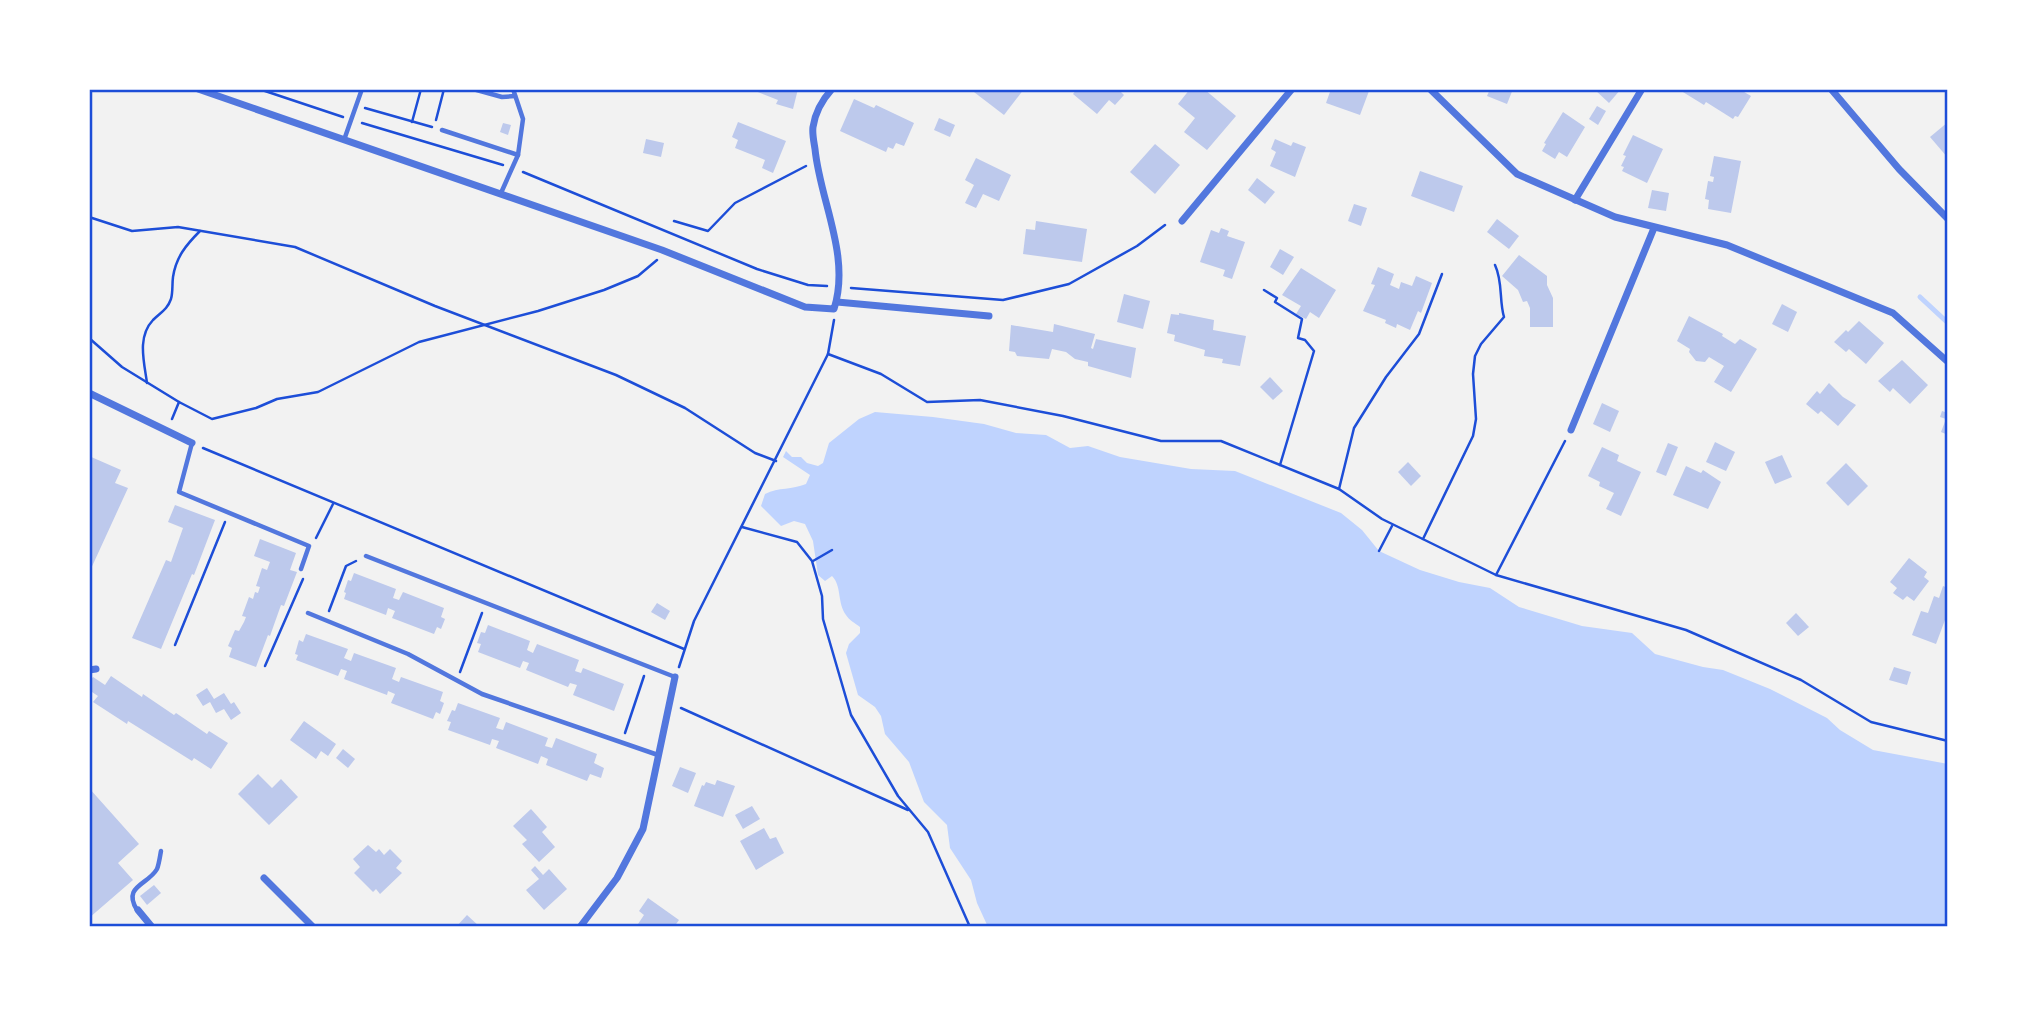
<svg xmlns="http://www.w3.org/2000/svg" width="2037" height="1016" font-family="Poppins,sans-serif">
<rect width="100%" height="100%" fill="#f2f2f2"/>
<path fill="#bfd3fe" d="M875,412L933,417L984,424L1016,433L1046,435L1070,448L1088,446L1120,457L1191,469L1235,471L1341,513L1362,530L1379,551L1420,570L1459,582L1490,588L1519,607L1582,626L1632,633L1655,654L1703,667L1723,670L1770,689L1827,718L1840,730L1873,750L1948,764V927H988L977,903L971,880L950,848L947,825L924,802L909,762L885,734L881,716L875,707L858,695L846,653L849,644L860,633V627C855,623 849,620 846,615C837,603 842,586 832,576L825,581L818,575L813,541L805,524L794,521L781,526L761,506L765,494C779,487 792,490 806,484L810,475L783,457L786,451L792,457H801L807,463L818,466L823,463L829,443L859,419Z"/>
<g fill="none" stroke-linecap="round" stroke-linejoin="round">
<path stroke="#bfd3fe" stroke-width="5" d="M1920,297L1948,323"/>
</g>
<g fill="#bdc9ec">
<path d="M750,89H798L793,109L776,104L778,100Z"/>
<path d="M970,89H1024L1004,115Z"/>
<path d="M1077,89H1118L1124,95L1115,105L1109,100L1097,114L1073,94Z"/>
<path d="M1190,89H1204L1236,116L1207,150L1184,132L1195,118L1178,104Z"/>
<path d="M1331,89H1362L1369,91L1360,115L1326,103Z"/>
<path d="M1490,89H1513L1507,104L1487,96Z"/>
<path d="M1594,89H1621L1609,103Z"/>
<path d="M1678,89H1739L1751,96L1738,117L1735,116L1733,119L1706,102L1704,105Z"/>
<path d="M854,99L874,108L876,105L914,123L904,146L896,143L893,149L888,147L886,152L840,131Z"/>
<path d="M1597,106L1606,111L1598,125L1589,119Z"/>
<path d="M1563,112L1585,127L1567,157L1559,152L1555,159L1542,151L1546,144L1544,143Z"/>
<path d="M939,118L955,125L950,137L934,130Z"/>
<path d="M738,122L786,141L773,173L762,168L765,160L735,148L738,140L732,137Z"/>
<path d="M1948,122V158L1930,137Z"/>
<path d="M503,123L511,125L508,135L500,132Z"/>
<path d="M1633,135L1663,149L1647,183L1622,171L1624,167L1621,166L1626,156L1623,155Z"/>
<path d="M646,139L664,143L661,157L643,153Z"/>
<path d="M1275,139L1291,146L1293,142L1306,147L1295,177L1270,166L1276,152L1271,149Z"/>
<path d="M1155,144L1180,165L1155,194L1130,172Z"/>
<path d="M1714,156L1741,161L1731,213L1708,209L1709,200L1705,199L1708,181L1713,182L1714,177L1710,176Z"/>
<path d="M976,158L1011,175L999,201L983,194L976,208L965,203L974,185L965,180Z"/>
<path d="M1420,171L1463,186L1454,212L1411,196Z"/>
<path d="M1257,178L1275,192L1265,204L1248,190Z"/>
<path d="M1652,190L1669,193L1666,211L1648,208Z"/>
<path d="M1354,204L1367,208L1361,226L1348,221Z"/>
<path d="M1497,219L1519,236L1509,249L1487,232Z"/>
<path d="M1036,221L1087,229L1082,262L1023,254L1026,229L1035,230Z"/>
<path d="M1221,228L1229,231L1227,236L1245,242L1232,279L1223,276L1225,270L1200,262L1211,230L1219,233Z"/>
<path d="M1280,249L1294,257L1283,275L1270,267Z"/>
<path d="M1519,255L1547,276V285L1553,298V327H1530V308L1527,301L1523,302L1518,290L1502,276Z"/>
<path d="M1378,267L1394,274L1390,285L1399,289L1401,282L1412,286L1416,276L1432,283L1421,313L1418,311L1410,330L1397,324L1396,328L1385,323L1386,320L1363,311L1375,285L1371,284Z"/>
<path d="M1301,268L1336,290L1319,318L1310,312L1306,319L1296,314L1301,306L1282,295Z"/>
<path d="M1124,294L1150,301L1143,329L1117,322Z"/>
<path d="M1782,304L1797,312L1788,332L1772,324Z"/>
<path d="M1179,313L1214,320L1213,330L1246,336L1240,366L1222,363L1223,359L1204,356L1205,350L1174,341L1175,335L1167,333L1171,314L1179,315Z"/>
<path d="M1689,316L1723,334L1722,336L1735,344L1740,339L1757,349L1731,392L1714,382L1724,366L1709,357L1705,362L1696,361L1689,352L1690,349L1677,341Z"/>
<path d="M1859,321L1884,343L1866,364L1849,349L1846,352L1834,342L1846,330L1848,332Z"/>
<path d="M1054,324L1095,334L1091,348L1093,349L1096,339L1136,348L1131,378L1088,366V362L1075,359L1066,352L1052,349L1049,359L1017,356L1015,352L1009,351L1011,325L1053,332Z"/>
<path d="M1902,360L1928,385L1910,404L1893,388L1890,392L1878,381Z"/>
<path d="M1270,377L1283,391L1273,400L1260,387Z"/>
<path d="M1829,383L1843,397L1856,405L1838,426L1821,411L1818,414L1806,404L1817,391L1820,394Z"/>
<path d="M1602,403L1619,411L1610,432L1593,424Z"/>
<path d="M1942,411L1948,413V435L1941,432L1946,419L1940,417Z"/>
<path d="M1715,442L1735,452L1726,471L1706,462Z"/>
<path d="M1668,443L1678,447L1666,476L1656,472Z"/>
<path d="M1602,447L1619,455L1617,461L1641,472L1621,516L1606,509L1614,493L1599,486L1600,482L1588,476Z"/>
<path d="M1782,455L1792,477L1775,484L1765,462Z"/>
<path d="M89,456L121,470L115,483L128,488L89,573Z"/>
<path d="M1408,462L1421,476L1411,486L1398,472Z"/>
<path d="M1846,463L1868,486L1848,506L1826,483Z"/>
<path d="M1686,466L1701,473L1703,470L1721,482L1708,509L1673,495Z"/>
<path d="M175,505L215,520L194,575L192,574L161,649L132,638L166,560L171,562L183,528L168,522Z"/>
<path d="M260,539L296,553L290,570L297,572L284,606L281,605L270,636L268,635L256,667L229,657L232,648L228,646L235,630L239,631L244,622L246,617L242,616L249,597L253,599L255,592L258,593L260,587L256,586L262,568L267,570L270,562L254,556Z"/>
<path d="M1909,558L1927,572L1924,577L1929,581L1914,601L1907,596L1903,600L1893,593L1897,588L1890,582Z"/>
<path d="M354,573L396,589L393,598L399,600L403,592L444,608L441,617L445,619L441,629L437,627L434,634L392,618L395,611L388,608L386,615L344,599L346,593L344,592L348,580L351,581Z"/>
<path d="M1943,586L1948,588V621L1945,620L1936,644L1912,635L1921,611L1928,613L1934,596L1939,598Z"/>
<path d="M657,603L670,611L665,620L651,612Z"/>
<path d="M1796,613L1809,627L1798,636L1786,623Z"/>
<path d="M488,625L530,641L527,650L533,653L537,644L579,660L575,671L581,673L583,668L624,684L614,711L573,695L577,685L570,683L568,687L526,670L529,663L523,661L520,668L478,652L481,644L477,643L481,632L485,633Z"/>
<path d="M306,634L348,649L344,658L351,661L354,653L396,668L392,679L399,682L401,677L443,692L440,701L444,703L440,714L436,712L433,719L391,703L395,694L388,691L387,695L344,679L347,671L341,669L338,676L296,660L298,655L295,654L299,640L303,642Z"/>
<path d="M1894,667L1911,672L1907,685L1889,680Z"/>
<path d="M111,676L142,697L143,694L174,715L176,713L207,734L209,731L228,743L211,769L194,758L192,761L128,721L127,724L93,702L98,696L89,690V682L93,677L105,685Z"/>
<path d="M207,688L214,699L224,693L231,704L234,702L241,713L231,720L224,709L216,713L210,702L203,706L196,695Z"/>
<path d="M458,703L500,718L496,728L503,730L506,722L548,738L545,746L552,748L556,738L597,754L594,763L604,768L601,778L590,774L587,781L546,765L548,759L541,756L538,764L496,748L499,741L492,739L490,745L448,730L451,722L447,721L452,710L455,711Z"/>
<path d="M304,721L336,744L328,756L321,751L316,759L290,740Z"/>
<path d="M343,749L355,759L348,768L336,758Z"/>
<path d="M680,767L696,773L688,793L672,786Z"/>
<path d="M258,774L272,788L281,779L298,797L269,825L238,794Z"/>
<path d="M717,780L735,786L723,817L694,806L702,785L704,786L706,782L715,785Z"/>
<path d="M89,788L139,844L118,863L133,880L89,918Z"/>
<path d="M752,806L760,819L743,829L735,815Z"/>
<path d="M531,809L547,827L542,832L555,847L539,862L522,844L527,840L513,826Z"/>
<path d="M764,828L770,839L776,837L784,853L756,870L740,841Z"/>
<path d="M368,845L376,852L379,849L384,855L390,849L402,861L396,868L402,873L380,894L376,889L373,892L354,873L360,867L353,859Z"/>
<path d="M535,866L543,875L549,869L567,889L544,910L526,890L539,879L531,870Z"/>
<path d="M154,885L161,893L147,905L140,896Z"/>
<path d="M648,898L679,920L674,927H636L644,915L639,911Z"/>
<path d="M467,915L480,927H456Z"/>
</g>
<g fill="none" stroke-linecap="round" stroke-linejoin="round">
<g stroke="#1d4ed8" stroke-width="2.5">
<path d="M259,89L343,117"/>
<path d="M365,108L432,127"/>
<path d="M436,120L444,89"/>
<path d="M412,122L421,89"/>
<path d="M362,123L503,165"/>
<path d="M523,172L757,269L808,285L827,286"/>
<path d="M89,217L132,231L178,227L295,247L435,306L616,375L685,408L755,453L776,461"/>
<path d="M674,221L708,231L735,203L806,166"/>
<path d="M851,288L1003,300L1069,284L1137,246L1165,225"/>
<path d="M1264,290L1277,298L1275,302L1302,319L1298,338L1305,340L1314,351L1280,465"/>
<path d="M89,338L122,367L179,402"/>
<path d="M828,354L881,374L927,402L980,400L1063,416L1161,441H1221L1339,489L1382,519L1496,575L1686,630L1801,680L1871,722L1948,741"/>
<path d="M147,383C144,361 137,337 153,320C161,312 167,310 171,299C173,292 172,285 173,277C176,257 186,245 200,231"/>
<path d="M172,419L179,402L212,419L256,408L277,399L318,392L419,342L538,311L604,290L638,276L657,260"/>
<path d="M203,448L684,649"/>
<path d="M1339,489L1354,428L1386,377L1419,334L1442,274"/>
<path d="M742,527L797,542L812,561L822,596L823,619L851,715L898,796L928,832L970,927"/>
<path d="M316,538L333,504"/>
<path d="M1423,539L1473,436L1476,419L1473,374L1475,356L1481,344L1504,317C1499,300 1503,282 1495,265"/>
<path d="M1379,551L1392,526"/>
<path d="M813,561L832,550"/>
<path d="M1496,575L1565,441"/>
<path d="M329,611L346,566L356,561"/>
<path d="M175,645L225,522"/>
<path d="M265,666L303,579"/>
<path d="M679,667L694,621L828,354L834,320"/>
<path d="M460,672L482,613"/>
<path d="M681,708L908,810"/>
<path d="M625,733L644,676"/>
</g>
<g stroke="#5277de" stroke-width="4.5">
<path d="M473,89L502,97L515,96"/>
<path d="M442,130L518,155"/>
<path d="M344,140L362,89"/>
<path d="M501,193L518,155L523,119L513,89"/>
<path d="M192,443L179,492L309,546L301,569"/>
<path d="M366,556L675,677"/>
<path d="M308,613L408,654L482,694L658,755"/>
<path d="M137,910C122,886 148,885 157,869C159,864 160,856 161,851"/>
</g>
<g stroke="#5277de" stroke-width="7">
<path d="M198,89L662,250L805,307L834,309C851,256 820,201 815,149C814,142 812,134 813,127C815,113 823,99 832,89"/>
<path d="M1430,89L1517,174L1615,217L1727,245L1893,313L1948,362"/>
<path d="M1831,89L1899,169L1948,219"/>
<path d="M1575,200L1642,89"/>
<path d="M1182,221L1292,89"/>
<path d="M837,302L989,316"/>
<path d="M89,393L192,443"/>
<path d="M1571,430L1654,228"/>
<path d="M89,670L96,669"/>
<path d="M264,878L313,927"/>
<path d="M138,910L152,927"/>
<path d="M580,927L617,878L643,829L675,677"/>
</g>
</g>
<rect width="2037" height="1016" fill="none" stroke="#ffffff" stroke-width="182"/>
<rect x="91" y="91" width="1855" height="834" fill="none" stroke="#1d4ed8" stroke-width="2.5"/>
</svg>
